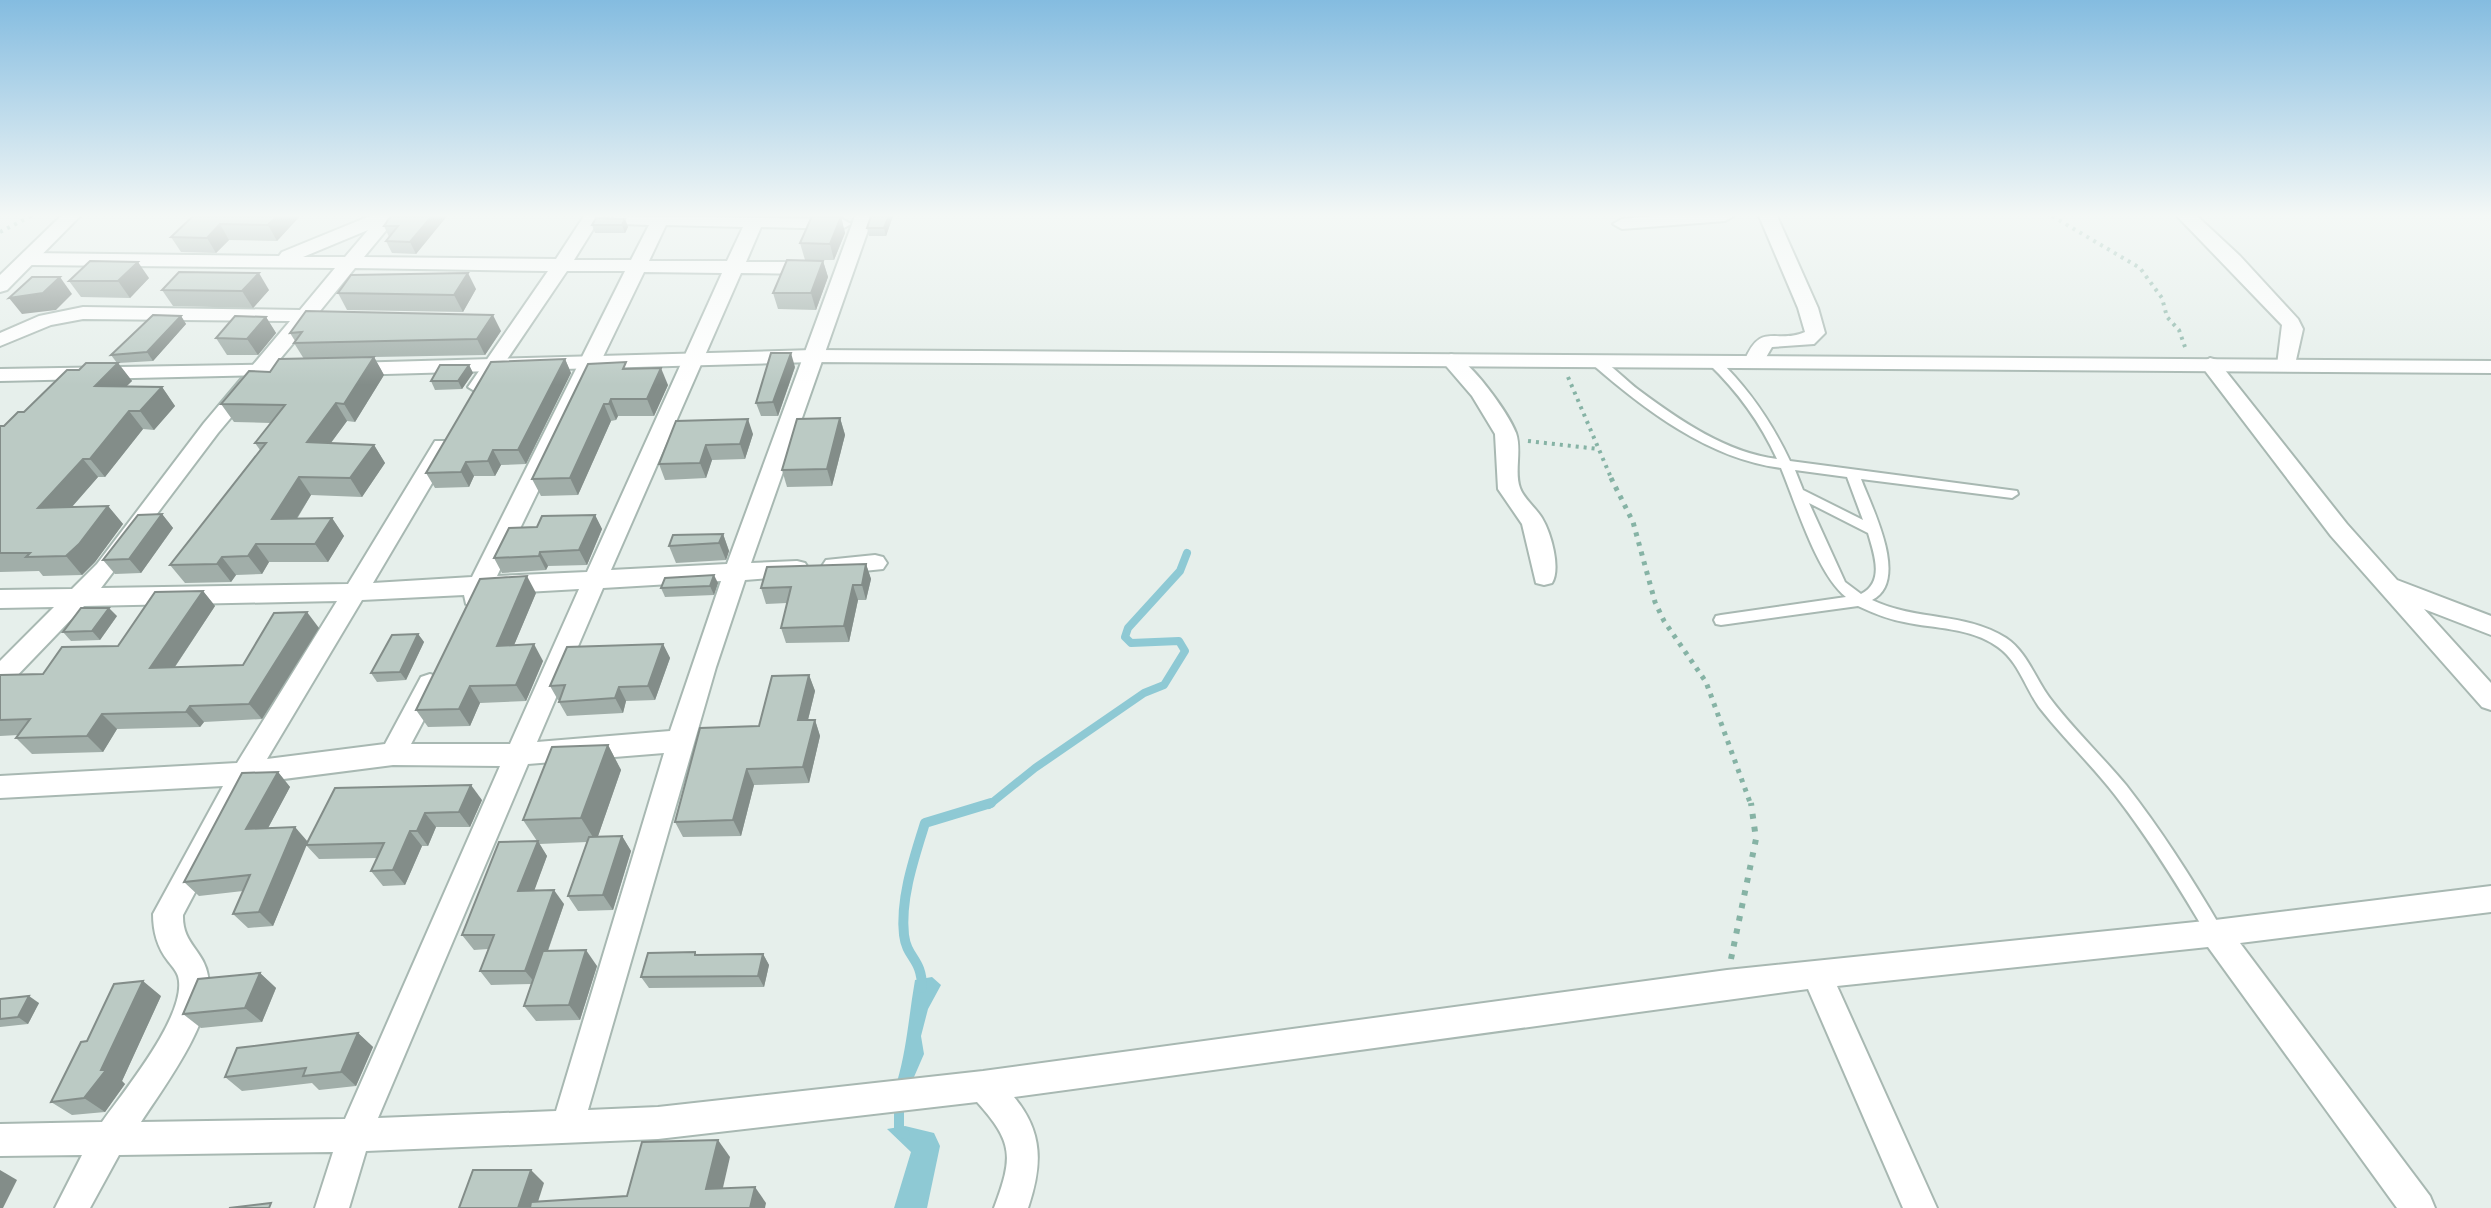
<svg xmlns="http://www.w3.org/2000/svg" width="2491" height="1208" font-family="'Public Sans',sans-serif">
<rect width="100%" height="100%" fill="#e6efeb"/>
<g fill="#8ec9d4">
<path d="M932,977L941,985L928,1009L921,1036L924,1054L914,1077L911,1100L897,1082C907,1048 909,1014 915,980Z"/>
<path d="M905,1126L934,1133L940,1146L927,1208H894L911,1152L887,1129Z"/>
</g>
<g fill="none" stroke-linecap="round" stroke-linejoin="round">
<path stroke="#8ec9d4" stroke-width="8" d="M989,805L1035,768L1144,693L1164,685L1185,651L1179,641L1131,643L1125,637L1128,628L1180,571L1187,553"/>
<g stroke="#8ec9d4" stroke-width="10">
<path d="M922,988C922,958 907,959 904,935C900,899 914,858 925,823L991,803"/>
<path d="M899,1103V1131L905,1134"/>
</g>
<defs>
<path id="service" d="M1596,357C1612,364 1626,381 1640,391C1679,420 1727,453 1777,459C1760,422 1738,392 1709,364V358H1717C1749,389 1771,421 1790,461L2017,491L2018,494L2012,498L1861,479C1872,508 1910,581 1872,600C1915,621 1966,612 2006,638C2027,652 2035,678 2049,697C2072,728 2101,755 2126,785C2161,830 2192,878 2221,928L2224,933L2221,938L2215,941L2209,938C2180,889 2150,840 2115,795C2091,764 2063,738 2039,707C2025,687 2018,661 1998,647C1970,627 1935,629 1904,622C1887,619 1873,613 1858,606L1721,625L1716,624L1714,620L1716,616L1721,615L1846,597C1817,574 1796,504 1781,468C1709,459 1645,410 1592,364L1590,361ZM1795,470L1847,477L1863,520L1803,490ZM1809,503L1868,533C1874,554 1885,582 1861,594L1845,582Z"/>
<g id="minor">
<path d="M370,216H398L364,257L556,259L584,216L842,219L851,224L842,229L761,227L746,262H814L823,268L814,274L741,273L611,570L727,564L855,216H873L751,563L797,561L805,563L809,569L805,575L745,580L716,667L588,1110L658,1107L983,1071L1727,970L2215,920L2491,886V912L2240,943L2430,1196L2435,1208H2397L2208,947L1837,986L1937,1208H1903L1808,989L1014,1097C1044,1133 1042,1166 1028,1208H994C1013,1157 1014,1143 977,1102L658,1139L366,1151L349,1208H315L333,1152L119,1155L90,1208H55L82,1155L0,1156V1124L102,1122C123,1092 189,1013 178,976C176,970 171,965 168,961C157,947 153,931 153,914L223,786L0,798V776L237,763L337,601L84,606L9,684L0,687V661L54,607L0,608V590L72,589L97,564L204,423L290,321L83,319L51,325L0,346V333L39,316L83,307L300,310L335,268L29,265L20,259L29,253L279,256L282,252ZM597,223L649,225L631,260H574ZM666,225L743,227L727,261H649ZM368,230L345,257H303ZM355,268L548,271L468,387L478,393L485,392L567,271H625L472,577L373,583L454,446L451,441H435L348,584L101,588L218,433L311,322L324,320L327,316L320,311ZM644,272L722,273L587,572L497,576ZM721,581L670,731L537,742L603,588ZM579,589L510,744H411L443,684L439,677L430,674L421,677L385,744L267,759L362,600L464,595L466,604L474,607L482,604L488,594ZM664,753L556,1111L378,1118L528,764ZM393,765L500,766L345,1119L141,1122C163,1088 216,1018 208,976C204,950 182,944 183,915L253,783Z"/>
<path d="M1653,216H1734L1725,221L1622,229L1613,224L1622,219Z"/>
<path d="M1759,216H1777L1818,308L1825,333L1814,344L1772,347L1761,366L1754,368L1744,362C1761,320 1775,345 1805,332L1798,308Z"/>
<path d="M2177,216H2197L2240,256L2298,319L2303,329L2294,369L2287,371L2277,365L2282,325Z"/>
<path d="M1451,354C1470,359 1509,414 1516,433C1522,450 1514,472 1520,488C1524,499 1536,508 1542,518C1551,533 1561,568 1552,583L1544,585L1536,583L1522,524L1498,489L1495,434L1472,396L1441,360Z"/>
<path d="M2210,358L2217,360L2347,524L2397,580L2491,616V635L2424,609L2491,683V710L2482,707L2331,536L2203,368L2200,364Z"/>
<path d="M875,555L883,557L887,563L883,569L834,574L826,572L822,566L826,560Z"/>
</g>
<g id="tertiary">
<path d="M61,216H80L7,290L0,292V275Z"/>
<path d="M813,350L2491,361V373L813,362L350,375L340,369L350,363Z"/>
<path d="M302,364L309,366L312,370L309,374L0,381V369Z"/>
</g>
</defs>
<use href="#service" stroke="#a8b8b2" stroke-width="4"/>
<use href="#minor" stroke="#a8b8b2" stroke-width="4"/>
<use href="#tertiary" stroke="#a8b8b2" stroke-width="4"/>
<g stroke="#86b3a5" stroke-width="4" stroke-dasharray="3 5" stroke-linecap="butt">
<path d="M2052,216L2140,268L2162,298L2167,317L2179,330L2185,347"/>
<path d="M0,232L31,216"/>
<path d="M1568,377L1612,480"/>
<path d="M1528,441L1598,449"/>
</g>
<path stroke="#86b3a5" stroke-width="5" stroke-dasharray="4 6" stroke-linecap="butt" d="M1611,478L1633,522L1655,602L1664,621L1706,682L1751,805"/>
<path stroke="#86b3a5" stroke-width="6" stroke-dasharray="5 8" stroke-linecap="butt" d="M1731,959L1756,839L1751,803"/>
<use href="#service" fill="#fff" fill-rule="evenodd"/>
<use href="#minor" fill="#fff" fill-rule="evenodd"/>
<use href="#tertiary" fill="#fff" fill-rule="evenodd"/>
</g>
<g fill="#a1aea9">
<path d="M193,216H300L277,241L229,240L216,253L181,252L171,237Z"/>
<path d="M391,216H447L416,254L392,253L386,241L389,237L384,226Z"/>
<path d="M893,216L886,236H869L867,228Z"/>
<path d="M841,217L845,233L834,260H805L800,243Z"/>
<path d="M625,219L628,227L625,233H595L592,225Z"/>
<path d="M823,261L828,277L816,310L778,309L773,293Z"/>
<path d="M149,278L130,298L81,297L69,281Z"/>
<path d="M476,289L463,312L347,310L338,293Z"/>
<path d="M162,290H269L253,308L173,306Z"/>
<path d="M181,316L186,324L153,361L118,363L132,381L126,386L162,387L175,406L154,430L143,429L105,477H98L72,507L108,506L123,524L95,562L82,575L43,576L39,571L0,572V426H4L24,412L79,370L117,363L111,355Z"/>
<path d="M266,317L276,333L258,355H227L216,338Z"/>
<path d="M501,331L485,355L374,357L384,375L355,422L347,421L331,443L374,445L385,463L362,497L311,495L297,519L332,518L344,536L328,562H269L262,574L236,575L231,582L185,583L170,565L260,450L255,443L271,423L234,422L221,404L270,372L304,359L294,343L295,341L290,333Z"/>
<path d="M565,359L571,373L526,464L501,465L495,476H474L469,487L435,488L426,473Z"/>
<path d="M469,365L473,373L462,389L435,390L431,381Z"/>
<path d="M795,367L778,416H761L756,403Z"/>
<path d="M629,369L668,385L654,416H618L616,420L611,421L578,495L541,496L532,479Z"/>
<path d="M840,418L845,435L832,486L787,487L782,470Z"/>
<path d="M676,421L753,434L745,459L712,460L706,478L665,480L659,464Z"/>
<path d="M162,514L173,528L141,573L115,574L103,560Z"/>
<path d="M595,515L602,529L587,565L548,566L546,570L502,573L494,558L537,527Z"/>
<path d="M723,534L729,551L726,560L676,563L669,546Z"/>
<path d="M866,564L871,579L866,600H858L849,642L786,643L781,628L787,603L766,604L761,588Z"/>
<path d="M718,583L714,595L665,597L661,588Z"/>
<path d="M203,591L215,606L175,667L243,665L319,628L262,719L204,722L200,727L117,729L103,752L32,754L16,738L18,735L0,736V675L43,674L118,646Z"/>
<path d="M536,593L514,645L543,661L526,701L480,703L470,726L428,727L416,710Z"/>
<path d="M117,616L100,640L71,641L63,632Z"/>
<path d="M418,634L424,642L406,680L377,682L371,673Z"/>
<path d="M663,644L670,658L655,700L626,701L623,713L567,716L559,702L560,700H558L550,686Z"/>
<path d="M809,675L815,691L808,720H815L820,736L809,783L754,785L741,836L683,837L675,822L759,726Z"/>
<path d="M608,745L621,770L598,836H622L631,851L613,910L578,911L568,896L587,842L539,844L547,856L534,890L564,904L548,951L597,966L580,1020L536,1021L524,1006L531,984L491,985L480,971L488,949L474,950L462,935L537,841L523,820Z"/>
<path d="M278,772L290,787L268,828L308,842L335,788L482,800L470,827H436L428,846H422L405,885L383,886L371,871L377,858L319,859L306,845L273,926L248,928L233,914L243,891L199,896L184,882Z"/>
<path d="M695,952L697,955L763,954L769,965L764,987L649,988L641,977Z"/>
<path d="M260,973L276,988L262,1022L201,1028L183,1014Z"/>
<path d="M161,996L122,1081L125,1084L105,1112L72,1115L51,1102Z"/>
<path d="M0,999L39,1003L28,1024L0,1027Z"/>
<path d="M358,1033L373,1047L356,1086L319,1090L312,1083L242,1091L225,1077Z"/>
</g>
<g fill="#838d89">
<path d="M277,216H300L277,241L268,225Z"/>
<path d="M432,216H447L416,254L410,242Z"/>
<path d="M889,216H893L886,236L884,228Z"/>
<path d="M841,217L845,233L834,260L830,244Z"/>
<path d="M625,219L628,227L625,233L622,225Z"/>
<path d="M220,224L229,240L216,253L207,238Z"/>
<path d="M823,261L828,277L816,310L811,293Z"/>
<path d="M138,262L149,278L130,298L118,281Z"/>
<path d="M259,273L269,290L253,308L242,291Z"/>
<path d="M468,273L476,289L463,312L454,295Z"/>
<path d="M60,277L72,294L56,310L22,314L9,298Z"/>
<path d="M493,315L501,331L485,355L477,339Z"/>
<path d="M181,316L186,324L153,361L147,352Z"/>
<path d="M266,317L276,333L258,355L247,339Z"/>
<path d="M791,353L795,367L778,416L773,402Z"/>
<path d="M374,357L384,375L355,422L344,404Z"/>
<path d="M565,359L571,373L526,464L518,450Z"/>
<path d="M118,363L132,381L109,404L95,386Z"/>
<path d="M469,365L473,373L462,389L458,381Z"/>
<path d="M661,368L668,385L654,416L647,399Z"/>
<path d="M162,387L175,406L154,430L140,411Z"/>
<path d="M611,399L618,416L616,420L609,404Z"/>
<path d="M336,403L347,421L318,460L307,442Z"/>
<path d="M604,404L611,421L578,495L570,478Z"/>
<path d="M129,411L143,429L105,477L90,459Z"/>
<path d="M840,418L845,435L832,486L827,469Z"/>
<path d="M748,419L753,434L745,459L740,444Z"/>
<path d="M374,445L385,463L362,497L350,478Z"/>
<path d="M706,445L712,460L706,478L700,463Z"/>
<path d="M493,450L501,465L495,476L488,461Z"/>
<path d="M83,459L98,477L55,526L38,508Z"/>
<path d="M466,462L474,476L469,487L461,472Z"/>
<path d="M299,477L311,495L285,537L272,519Z"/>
<path d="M108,506L123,524L95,562L82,575L66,556Z"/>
<path d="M162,514L173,528L141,573L129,559Z"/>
<path d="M595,515L602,529L587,565L579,550Z"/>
<path d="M332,518L344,536L328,562L315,544Z"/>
<path d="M723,534L729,551L726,560L719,543Z"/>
<path d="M256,544L269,562L262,574L248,556Z"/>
<path d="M540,552L548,566L546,570L539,556Z"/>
<path d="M222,557L236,575L231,582L217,564Z"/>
<path d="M866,564L871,579L866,600L862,585Z"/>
<path d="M714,575L718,583L714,595L710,586Z"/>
<path d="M527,576L536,593L507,662L497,646Z"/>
<path d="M853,585L858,600L849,642L844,626Z"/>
<path d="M203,591L215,606L164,683L150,668Z"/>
<path d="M109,608L117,616L100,640L92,631Z"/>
<path d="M307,612L319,628L262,719L249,704Z"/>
<path d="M418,634L424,642L406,680L400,672Z"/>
<path d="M534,644L543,661L526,701L516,685Z"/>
<path d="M663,644L670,658L655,700L648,686Z"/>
<path d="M809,675L815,691L804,736L798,720Z"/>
<path d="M470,686L480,703L470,726L459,709Z"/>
<path d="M619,687L626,701L623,713L615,698Z"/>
<path d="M190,706L204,722L200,727L186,712Z"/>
<path d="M102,714L117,729L103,752L87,736Z"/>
<path d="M815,720L820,736L809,783L803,767Z"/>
<path d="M608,745L621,770L596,842L581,818Z"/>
<path d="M747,769L754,785L741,836L733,820Z"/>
<path d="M278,772L290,787L260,843L246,829Z"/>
<path d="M471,785L482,800L470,827L459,812Z"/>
<path d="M425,813L436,827L428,846L417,831Z"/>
<path d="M295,827L308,842L273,926L259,912Z"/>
<path d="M410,831L422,846L405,885L393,870Z"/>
<path d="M622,836L631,851L613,910L603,895Z"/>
<path d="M538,841L547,856L529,905L518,891Z"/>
<path d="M554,890L564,904L536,984L525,971Z"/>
<path d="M586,950L597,966L580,1020L569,1005Z"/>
<path d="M763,954L769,965L764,987L758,976Z"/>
<path d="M260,973L276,988L262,1022L245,1008Z"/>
<path d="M143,981L161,996L122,1081L125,1084L105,1112L84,1098L101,1070Z"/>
<path d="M29,996L39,1003L28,1024L18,1017Z"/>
<path d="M358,1033L373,1047L356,1086L341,1072Z"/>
<path d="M718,1140L730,1157L719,1205L706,1189Z"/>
<path d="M0,1170L17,1180L3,1208H0Z"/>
<path d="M531,1170L544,1183L536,1208H518Z"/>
<path d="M755,1187L766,1203L765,1208H750Z"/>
</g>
<g fill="#bbcac4" stroke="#838d89" stroke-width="2">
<path d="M193,216H277L268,225L220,224L207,238L171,237Z"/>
<path d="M391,216H432L410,242L386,241L398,226H384Z"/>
<path d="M812,216L841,217L830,244L800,243Z"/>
<path d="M871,216H889L884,228H867Z"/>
<path d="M596,218L625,219L622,225H592Z"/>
<path d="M787,260L823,261L811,293H773Z"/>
<path d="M90,261L138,262L118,281H69Z"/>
<path d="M179,272L259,273L242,291L162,290Z"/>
<path d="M468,273L454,295L338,293L351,275Z"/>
<path d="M32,277H60L43,293L9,298Z"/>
<path d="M306,311L493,315L477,339L294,343L302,332L290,333Z"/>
<path d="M153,315L181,316L147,352L111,355Z"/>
<path d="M235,316L266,317L247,339L216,338Z"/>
<path d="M771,353H791L773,402L756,403Z"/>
<path d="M374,357L344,404L336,403L307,442L374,445L350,478L299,477L272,519L332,518L315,544H256L248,556L222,557L217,564L170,565L266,443H255L285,405L221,404L249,371L270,372L279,359Z"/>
<path d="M565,359L518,450H493L488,461L466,462L461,472L426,473L491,362Z"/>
<path d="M626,362L623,369L661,368L647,399H611L609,404H604L570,478L532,479L588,364Z"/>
<path d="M86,363H118L95,386L162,387L140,411H129L90,459H83L38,508L108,506L79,544L66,556L26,557L30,553H0V426H4L18,412H24L67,370H79Z"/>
<path d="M440,365H469L458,381H431Z"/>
<path d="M840,418L827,469L782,470L797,419Z"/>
<path d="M748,419L740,444L706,445L700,463L659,464L676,421Z"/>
<path d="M162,514L129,559L103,560L138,515Z"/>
<path d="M595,515L579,550L540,552L539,556L494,558L509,528L537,527L542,516Z"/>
<path d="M723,534L719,543L669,546L673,535Z"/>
<path d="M866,564L862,585H853L844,626L781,628L791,587L761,588L767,567Z"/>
<path d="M714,575L710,586L661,588L665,578Z"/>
<path d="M527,576L497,646L534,644L516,685L470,686L459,709L416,710L480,579Z"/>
<path d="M203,591L150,668L243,665L274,613L307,612L249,704L190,706L186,712L102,714L87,736L16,738L30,719L0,720V675L43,674L62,647L118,646L155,592Z"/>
<path d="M81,608H109L92,631L63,632Z"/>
<path d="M418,634L400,672L371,673L392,635Z"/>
<path d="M663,644L648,686L619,687L615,698L559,702L565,685L550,686L567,647Z"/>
<path d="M809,675L798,720H815L803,767L747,769L733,820L675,822L700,728L759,726L772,676Z"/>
<path d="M608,745L581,818L523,820L552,747Z"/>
<path d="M278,772L246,829L295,827L259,912L233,914L250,875L184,882L242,773Z"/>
<path d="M471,785L459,812L425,813L417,831H410L393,870L371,871L384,843L306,845L335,788Z"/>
<path d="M622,836L603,895L568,896L589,837Z"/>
<path d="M538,841L518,891L554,890L525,971H480L494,935H462L499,842Z"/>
<path d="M586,950L569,1005L524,1006L543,951Z"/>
<path d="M695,952V955L763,954L758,976L641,977L648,953Z"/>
<path d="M260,973L245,1008L183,1014L198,979Z"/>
<path d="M143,981L101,1070H106L84,1098L51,1102L81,1042L87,1041L114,984Z"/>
<path d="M29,996L18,1017L0,1019V999Z"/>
<path d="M358,1033L341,1072L303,1076L306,1068L225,1077L237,1048Z"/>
<path d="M718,1140L706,1189L755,1187L750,1208H530L531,1202L627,1196L642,1142Z"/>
<path d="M473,1170H531L518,1208H459Z"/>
<path d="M271,1203L269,1208H229Z"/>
</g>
<linearGradient id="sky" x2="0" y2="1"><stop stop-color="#84bce0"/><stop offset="0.56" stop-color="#f4f8f6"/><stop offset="1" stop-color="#f4f8f6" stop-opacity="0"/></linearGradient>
<rect width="2491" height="385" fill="url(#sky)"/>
</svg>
